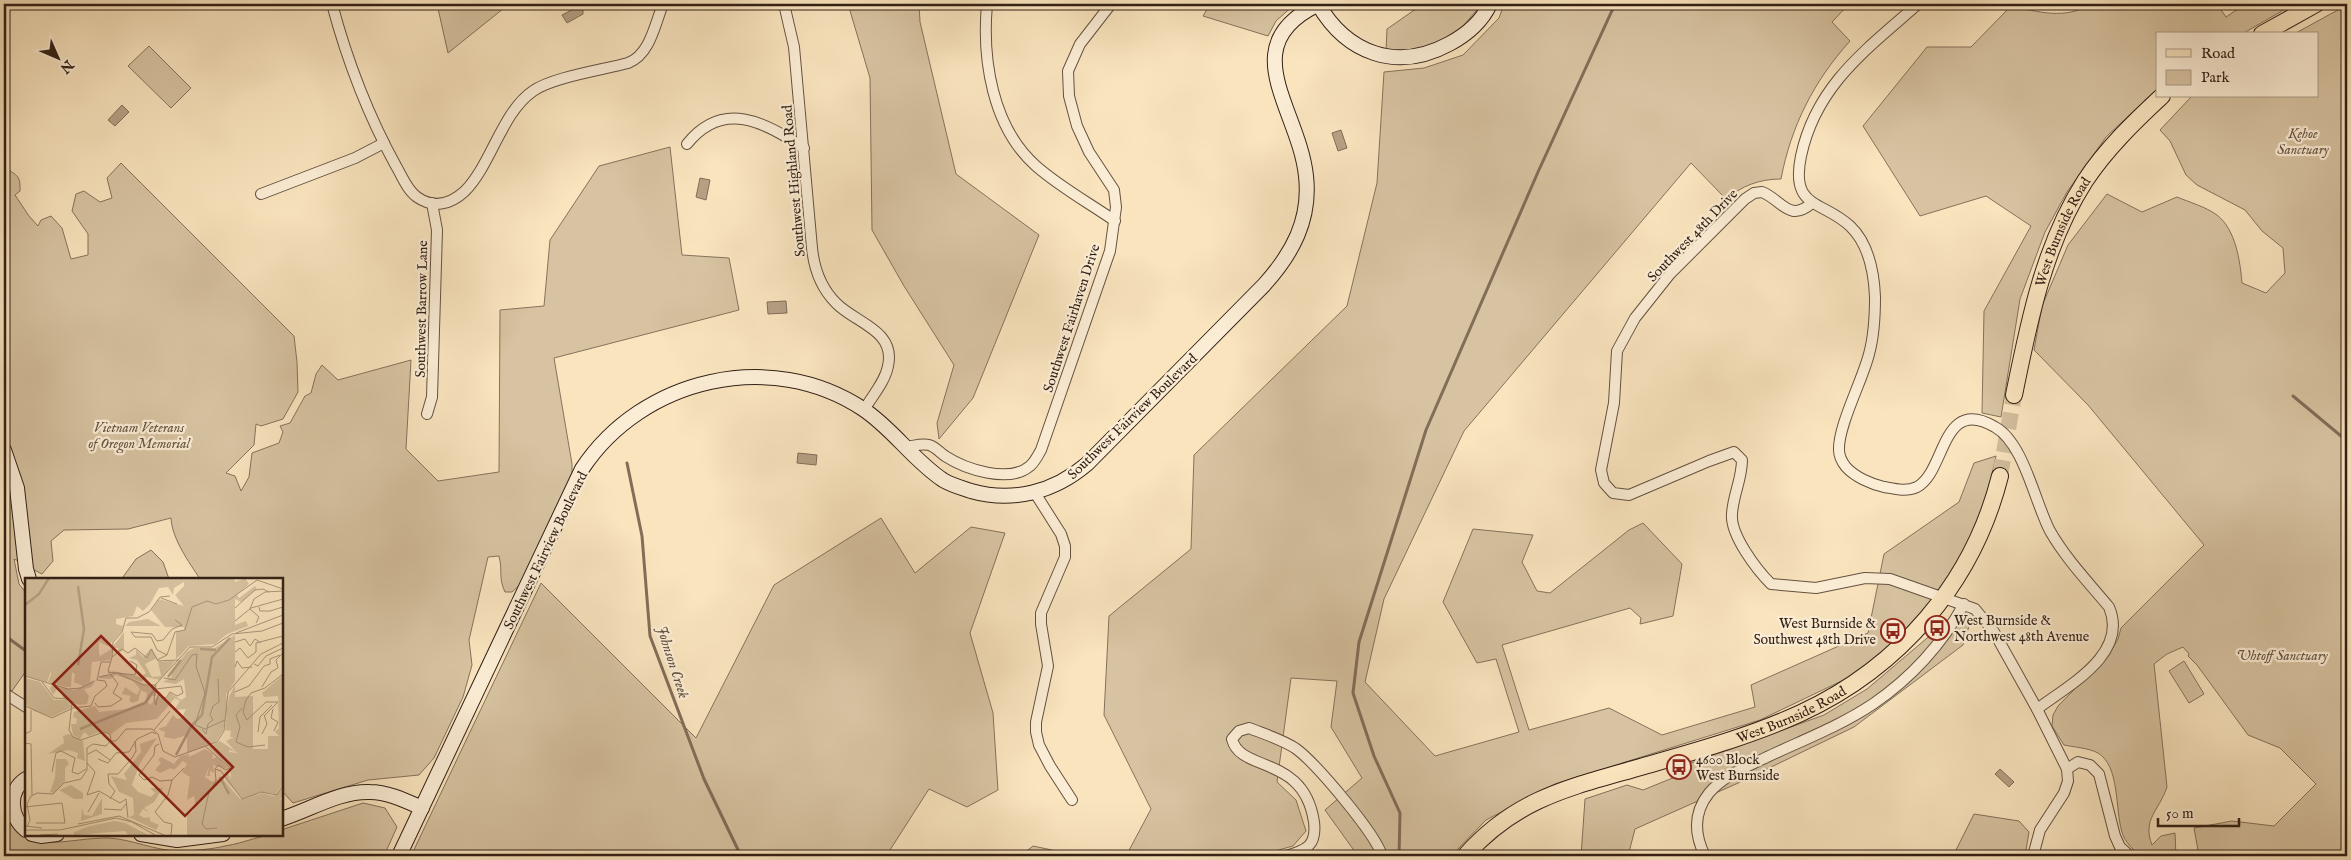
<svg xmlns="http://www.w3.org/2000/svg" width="2351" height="860" font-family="'IM FELL English',serif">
<rect width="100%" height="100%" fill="#f9e4be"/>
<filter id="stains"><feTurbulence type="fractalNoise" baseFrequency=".004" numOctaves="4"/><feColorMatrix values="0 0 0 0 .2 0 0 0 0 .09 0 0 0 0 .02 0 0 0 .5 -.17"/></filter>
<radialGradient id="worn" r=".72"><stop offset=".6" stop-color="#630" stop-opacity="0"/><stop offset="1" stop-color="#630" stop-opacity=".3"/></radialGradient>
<g fill="#d7c3a1" stroke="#85725c">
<path d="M437,4H509L448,53Z"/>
<path d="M848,4H919L920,22L956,174L1039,235L973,398L939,439L937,423L954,365L904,286L872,230L870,78Z"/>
<path d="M1210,4H1295L1276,21L1268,36L1203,16Z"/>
<path d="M1423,4H1482L1457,33L1420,50L1386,52L1387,29Z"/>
<path d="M1504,4H1849L1832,22L1850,41C1814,81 1791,126 1781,179C1759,179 1742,186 1726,199L1691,163L1464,431L1384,599L1365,682L1435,756L1519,732L1496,659L1477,663L1443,602L1473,529L1533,535L1522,562L1537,591L1550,593L1629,530L1643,523L1682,564L1673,616L1640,624L1641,618L1630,608L1502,645L1529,730L1609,708L1662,735L1755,707L1751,685L1868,633L1884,554L1959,502L1974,463L1996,456L1984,512L1944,589L1901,638L1854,675L1760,720L1555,784L1486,820L1451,856H1358L1325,810L1362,778L1331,727L1337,681L1291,678L1277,782L1296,800L1306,831L1293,846L1257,856H1126L1151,809L1104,715L1109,616L1191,549L1194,455L1347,306L1377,183L1384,72L1424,68L1463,55L1499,18Z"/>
<path d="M2091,4H2217L2226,17L2245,4H2294L2242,34H2157V89L2106,137L2067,192L2045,232L2020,299L2001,417L1982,413L1984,311L2031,226L1986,196L1920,216L1863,126L1927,47H1971L2011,6C2039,12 2065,20 2091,4Z"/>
<path d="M2347,5V856H2199L2194,828L2232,821L2274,826L2316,784L2280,748L2248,735L2197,665L2188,656L2189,654L2183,647L2167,654L2154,664L2167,787C2159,811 2142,819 2152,845L2161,836L2175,833L2176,856H2139C2133,848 2125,843 2122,832C2115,810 2120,766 2098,753C2089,748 2073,747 2064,745L2052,726L2053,715L2058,706L2110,653L2118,639L2121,628L2204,545L2088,405L2034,350L2042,306L2068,245L2107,194L2142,212L2177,197C2189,202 2206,207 2217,215C2236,230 2240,261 2242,283L2266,293L2285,273L2283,248L2262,231L2245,210L2197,185L2186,175L2170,141L2160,130L2192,96H2317V34H2294Z"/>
<path d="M149,46L191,88L171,108L128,66Z"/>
<path d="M670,147L682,255L729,258L739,310L554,358L572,464V487L532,574L512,592H505C498,577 503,572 499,556L488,557L469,640L472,665L463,697L434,758L419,775L368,780L293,803L281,790V579H200C189,562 172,539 171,518L128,529L64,530L51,541L53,561L42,574C31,569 25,563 14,559L19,584L26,593V671L12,691L4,687V164C12,177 21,170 20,191L15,195L29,216L38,226L41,220L51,216L62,228L71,259L88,255V234L72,211L76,194L84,191L100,202L112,198L107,178L121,163L294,336L297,362L298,392L283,419L261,426L256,424L254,445L226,473L235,476L241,491L249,477L252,453L279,443L283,432L280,426L290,423L305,396L311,393L316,374L322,365L338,380L411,360L406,449L438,481L499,472L500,310L544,306L550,240L599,166Z"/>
<path d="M881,518L915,573L971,527L1005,533L970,633L993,713L998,790L967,807L929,789L890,850L898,856H411L541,583L696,738L774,585Z"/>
<path d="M151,550L163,562L169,579H125L123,577L136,559Z"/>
<path d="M1972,617L1963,645L1854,727L1736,784L1635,829L1628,856H1581L1585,799L1627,785L1643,790L1680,775L1691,763L1824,715L1867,689L1933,633Z"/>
<path d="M2184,661L2204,694L2189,703L2169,671Z"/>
<path d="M363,803L385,808L397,827L384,856H4V804C21,860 60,838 108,838C132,839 155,851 180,851C192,851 213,849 225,846C245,843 262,834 281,834V830Z"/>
<path d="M1974,814L2019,821L2029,832L2025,856H1953Z"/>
<path d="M1033,846L1052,850L1053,856H1020Z"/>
</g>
<g fill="#b6a185" stroke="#826d59">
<path d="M579,6L583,9V14L567,23L562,15Z"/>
<path d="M122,105L129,112L115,126L108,120Z"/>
<path d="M1341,130L1347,148L1338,151L1332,133Z"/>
<path d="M700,178L710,180L706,200L696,197Z"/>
<path d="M786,301L787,313L768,314L767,302Z"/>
<path d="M798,453L817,455L816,465L797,463Z"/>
<path d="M2000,769L2014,782L2009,787L1995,774Z"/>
</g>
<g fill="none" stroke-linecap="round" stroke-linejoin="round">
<g stroke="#826d59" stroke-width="3">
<path d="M2293,396L2347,441"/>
<path d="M627,463L642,536L650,636L704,779L741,856"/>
<path d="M4,635L26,651"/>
<path d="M1399,856L1400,813L1374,756L1353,693L1359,642L1426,430L1538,172L1615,4"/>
</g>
<path stroke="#d1bd9c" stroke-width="16" stroke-dasharray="16 8" stroke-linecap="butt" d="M2000,476L2014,395"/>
<defs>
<g id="street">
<path d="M332,4C347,60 368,115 396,166C402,176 407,190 417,197C434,209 451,204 465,191C491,165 502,112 533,91C553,77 602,70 628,63C650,55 655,24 663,4"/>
<path d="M784,4L794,47L812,248C814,268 821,288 836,303C855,323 896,330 888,366C885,382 872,396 864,410"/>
<path d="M987,4C982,59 992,127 1036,166C1060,187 1089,203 1115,221"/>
<path d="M1918,4C1867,49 1816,85 1801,156C1790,209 1822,200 1850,226C1869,244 1874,272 1875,297C1875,316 1874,336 1869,354C1863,379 1838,426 1839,450C1839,456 1842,462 1846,467C1855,477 1871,484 1884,487C1895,489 1906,492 1917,487C1946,472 1941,395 1995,427C2024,443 2035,503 2050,531C2066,559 2089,583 2109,607C2129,654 2069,685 2037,709"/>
<path d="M687,144C723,99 764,122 804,148"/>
<path d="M261,194L355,158L384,143"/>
<path d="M1812,203C1789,223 1782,200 1762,192L1754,193L1745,199L1670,274L1635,318L1617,351L1614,403L1601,470L1604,483L1613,493L1629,495L1709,461L1734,452L1742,460C1742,479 1733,495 1732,514C1730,535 1757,570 1771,584L1816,588L1865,578L1890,579L1975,609L1994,632L2037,709L2067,769L2068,781L2064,793L2040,830L2033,856"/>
<path d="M427,414L432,397L437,230L432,203"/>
<path d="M906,447C914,446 922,443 929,445C936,447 940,453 945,456C965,469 1009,484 1030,466C1035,462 1038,455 1041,450L1110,251L1116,207L1114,190L1089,152L1077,126L1069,96L1068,71L1080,44L1111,4"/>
<path d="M1035,493L1061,534L1065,546V557L1041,613V624L1048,666L1036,722V732L1039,745L1050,766L1072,800"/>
<path d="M4,693L26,707"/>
<path d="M2067,769L2078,762L2090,765L2099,774L2115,836L2120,847L2130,856"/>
<path d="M1286,856C1306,850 1317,846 1314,822C1304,754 1240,773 1232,739L1239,731L1249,728C1264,734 1281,739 1295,748C1315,762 1376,834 1382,856"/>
<path d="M1705,856C1694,834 1693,813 1709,793C1724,775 1747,767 1767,757C1803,740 1840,726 1873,704C1911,678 1942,644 1964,604"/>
</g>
<g id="secondary">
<path d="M1318,4C1347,54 1397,72 1449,44C1466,35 1482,21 1490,4"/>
<path d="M4,450L17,488L26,569L29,579"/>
<path d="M26,779C7,791 10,817 26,830"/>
<path d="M281,819C310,810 339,791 370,792C388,792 406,801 422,808"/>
<path d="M32,834L41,836L57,834"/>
<path d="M141,834L177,840L223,834"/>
<path d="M399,856L582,469C642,378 771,348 863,409C893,429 913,460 943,480C951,485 962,488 971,491C1013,503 1054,492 1087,464L1264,285C1292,254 1311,220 1306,176C1299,109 1232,45 1319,4"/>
</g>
<g id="primary">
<path d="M2262,34L2316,4"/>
<path id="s1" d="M2014,395C2029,321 2044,245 2085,181C2106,149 2134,122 2162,96"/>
<path id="s2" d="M1465,856C1517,797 1572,787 1644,766C1696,751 1751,736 1801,713C1900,667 1973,583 2000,476"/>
</g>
</defs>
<use href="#street" stroke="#645140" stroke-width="12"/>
<use href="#secondary" stroke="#332016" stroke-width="16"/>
<use href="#primary" stroke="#332016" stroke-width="18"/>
<use href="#street" stroke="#fbedd5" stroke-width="10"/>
<use href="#secondary" stroke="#fbedd5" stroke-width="14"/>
<use href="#primary" stroke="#f9e4be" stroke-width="16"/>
</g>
<defs>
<symbol id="bus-ring" viewBox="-11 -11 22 22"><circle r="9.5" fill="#fbedd5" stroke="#8f2418" stroke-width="1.5"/><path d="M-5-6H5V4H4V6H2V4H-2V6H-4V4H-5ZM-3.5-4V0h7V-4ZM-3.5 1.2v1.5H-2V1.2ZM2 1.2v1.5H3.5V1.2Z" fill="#8f2418"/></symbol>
</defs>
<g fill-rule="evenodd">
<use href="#bus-ring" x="1923" y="614" width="28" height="28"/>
<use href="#bus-ring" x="1879" y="617" width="28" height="28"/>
<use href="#bus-ring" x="1665" y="753" width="28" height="28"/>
</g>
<g text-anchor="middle" stroke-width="4.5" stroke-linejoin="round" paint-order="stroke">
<g font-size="14" font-style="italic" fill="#645140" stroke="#fbedd5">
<text x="2303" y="138">Kehoe<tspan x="2303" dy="16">Sanctuary</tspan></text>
<text x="139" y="432">Vietnam Veterans<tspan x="139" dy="16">of Oregon Memorial</tspan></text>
<text x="2282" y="660">Uhtoff Sanctuary</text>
</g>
<g font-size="14" fill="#332016" stroke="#fbedd5">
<text transform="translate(793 181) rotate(-95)" y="5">Southwest Highland Road</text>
<text dy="5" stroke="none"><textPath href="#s1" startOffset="171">West Burnside Road</textPath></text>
<text transform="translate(1692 235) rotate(-46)" y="5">Southwest 48th Drive</text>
<text transform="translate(421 309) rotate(-89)" y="5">Southwest Barrow Lane</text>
<text transform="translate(1071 318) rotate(-72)" y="5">Southwest Fairhaven Drive</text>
<text transform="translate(1132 416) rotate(-44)" y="5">Southwest Fairview Boulevard</text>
<text transform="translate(545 550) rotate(-64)" y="5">Southwest Fairview Boulevard</text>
<text dy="5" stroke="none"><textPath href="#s2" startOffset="360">West Burnside Road</textPath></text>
</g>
<g font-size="14" fill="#332016" stroke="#fbedd5" text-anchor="start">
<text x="1954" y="625">West Burnside &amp;<tspan x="1954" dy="16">Northwest 48th Avenue</tspan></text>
<text x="1876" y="628" text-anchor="end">West Burnside &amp;<tspan x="1876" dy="16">Southwest 48th Drive</tspan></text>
<text x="1696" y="764">4600 Block<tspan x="1696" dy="16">West Burnside</tspan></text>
</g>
<g font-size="15" font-style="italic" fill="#614d3d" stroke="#fbedd5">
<text transform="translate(673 662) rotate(72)" y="5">Johnson Creek</text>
</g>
</g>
<g transform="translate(25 578)">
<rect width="258" height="258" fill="#f9e4be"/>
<path d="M0,0H209L210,4L220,0L224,6L212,17L214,20L230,8L232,11L216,24L210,21V47L221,43L223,48L202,56L190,66L164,68L151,81V53H159V49H140L126,32L134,21L159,28L150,17L159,8V4L149,10L148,17L143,9L134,10L125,26L118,33L112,28L108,38L91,41V46L98,48L97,53L83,68L74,64V77L76,75L74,79L86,71L99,54V71L93,76V70H88L85,82L67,84L65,104L58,108L49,104L50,96L47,94L46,109H41L23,104L26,97V93L22,104L0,98ZM123,41L136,48H100L104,44ZM210,57V103L201,116L203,131L198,153L190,165L162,175V157L149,161L139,159L140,154L133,151L141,148L148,137L152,141L157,140L161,131L149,132L155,123L150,120L132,141L101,145L86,156L77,153L64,158L59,154L55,161L48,157L46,146H51L52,141L48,139L49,134L70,128L74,134L102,131L121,123L122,115L116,112L113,123L107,125L104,122L106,118L97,116L100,109L112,117L115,111L108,103L91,97L85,101L73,100L77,98L94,96L122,108L131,107V118H127L123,124L125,127L133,118L141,121L145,115L156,122L161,119L159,101L151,106L138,104L147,99L146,94L162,74L169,70H190ZM127,70L132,80L120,86L127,99L136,98L133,84L150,83L135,102L122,99L116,104L84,92L115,99L121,95L112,82L104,80L111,77V72L118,79ZM257,98V207L251,216L234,214L230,218L236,215L249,218L257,210V219L254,222L257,221V257H162V238L169,232L170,223L169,218L162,222L165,199L157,194L162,186L158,183L149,192L146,190L135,195L130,192L136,185L133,182L136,179L149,186L155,178L164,176V179L180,171L188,176L187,181L192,179L204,191L188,187L189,195L185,193V198H182L184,189L180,199L187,204L198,198L199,202L215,221L228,219L217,220L202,204L199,199L203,195L206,201L205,189L184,169L195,163L211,174L204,172V174L212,175L201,163L209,159H205L206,153L200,152L204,119L210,107V119L228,118V171H243V158H254L250,154L254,150L253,118L239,119L237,115ZM0,100L15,104L29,122H42L47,129L27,139L9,133L0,126ZM71,102L66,109L59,111L64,118L62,126L54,127L38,120L36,112L32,111L28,117L25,111L26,108L49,112ZM44,156L58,163L60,183L52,180L53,175L44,172L23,176L39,165L38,158ZM132,160L115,185L107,207L113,214L126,219L130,215L125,210H138L129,224L119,230L125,235L118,231L114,237L120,240L125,239V243L134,247L131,252L104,239L109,237L108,220L94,214L86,198L102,202L99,196L116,174L115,166ZM31,181H41L44,186L40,190V203L29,215L25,214L30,200ZM46,207L58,215V221H49L34,212ZM77,220V236L56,243L57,230L59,237L67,238ZM89,243L100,245L123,257H103L100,253L49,257V254L65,248Z" fill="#d7c3a1"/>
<path fill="none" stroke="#b6a185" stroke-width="2.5" d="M53,8L59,51L53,87M0,27L14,16L24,0M175,71L191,72M143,99L156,82M55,151L120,125L129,112M151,177L167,147L177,137L187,79L205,60M195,199L204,216"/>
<path fill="none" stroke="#aa967b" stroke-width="1" d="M136,20L152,26M234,29L235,33H245L258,29M210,30L230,12L238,11L244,14M210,43L226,30L258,21M231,45L234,39L225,31L229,21L240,14L258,13M150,54L160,52L167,29L182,23L191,26L204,22L232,2L258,11M211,55L258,37M127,56L132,63L138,62L147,51L157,47L150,42M126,59H110L106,54L127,56M126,59L132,72L142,77M210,64L220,61L225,68L230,61L236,65M210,74L215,70L223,80L231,74V65L258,58M87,79L88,64L97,54L101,40H112L124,34L135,19L145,18M132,82L142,77L150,54M229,86L233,88L241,78L258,70M210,89L212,83L217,90L227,89M83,94L110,97L112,87L105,83M0,98L43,111L56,110L69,103M74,99L92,95L119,107H130L165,69H187L207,56L237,53L258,45M139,100L150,102L167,77L172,76L171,88L180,115L170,147L180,151L200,142M131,106L129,122L131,127L133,117L141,120L145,114L152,118L158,115L156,108L131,111M237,109L246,94L253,90L251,82L258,75M210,114L224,108L239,88L245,86V81L255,77M70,125L73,129L86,128L97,121L88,115L93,106L83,93L87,79L97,71L103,75L110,70L122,80L126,71L133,83L153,82M0,128L27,140L48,130L66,128L70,118L82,108L80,103L72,102L76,84H85M217,130L211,137L215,149L211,164L223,169L240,167M248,131L246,140L253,144L249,153M239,138L253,124H241L222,142L218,134L221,122L226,115L240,110L258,96M177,151L181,156L183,146L188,142L185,137L188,128L194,124L193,101M129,152L145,133M233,154L235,139L247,127M0,156L6,153V132M237,156L242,146L239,137M86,163H91L101,151H127L133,156L138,173L150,179L192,164L199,153L203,114L236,76L258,65M0,165L6,166L7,217M134,166L130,168L129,177L114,197L119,202L127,199L135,203L147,202L143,217L130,234L139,244L147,246L146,257M181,169L205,190L201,192L193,187L190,191M63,176L71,172L85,182M73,181L83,185L91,175L104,174L112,161L127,154L131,156M62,185L70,194L62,217L74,213L95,225L101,221L103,240M190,191L196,193L217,221L236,214L252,217L258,207M190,191L191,203L184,214L177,246L181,251L192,250M27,194L31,175L36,173L50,180L47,194L53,196L61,191M147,202L159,190M85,221L90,213L84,206L83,196H93L107,180L111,173L110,163M0,229L37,225L40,245M79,231L96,232L102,225M63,234L74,215M11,245H40M53,246L94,238L139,257M0,248L17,250M2,249L5,242L2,226L6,218L12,215L28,216L39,205L56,201L62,192V170L68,166L81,168L86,162L85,156L79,154L56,162L48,159L44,152L47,125L42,121L29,120L17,104M0,252H35L91,240L107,244L130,257M15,257L33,256"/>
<path fill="#8f2418" fill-opacity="0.15" stroke="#8f2418" stroke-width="2.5" d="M76,58L208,189L160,238L28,106Z"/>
<rect width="258" height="258" fill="none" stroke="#332016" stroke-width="2.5"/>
</g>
<rect width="2351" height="860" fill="none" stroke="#f9e4be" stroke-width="20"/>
<rect x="5" y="5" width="2341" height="850" fill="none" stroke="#332016" stroke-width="2.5"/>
<rect x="10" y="10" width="2331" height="840" fill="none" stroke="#332016"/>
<rect x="2156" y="32" width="162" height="65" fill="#fbedd5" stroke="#ab9b89"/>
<rect x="2166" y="49" width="25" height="8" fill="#f9e4be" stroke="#ab9b89"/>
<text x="2201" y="58" font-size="15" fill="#332016">Road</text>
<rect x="2166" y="70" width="25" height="15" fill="#d7c3a1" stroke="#ab9b89"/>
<text x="2201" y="82" font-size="15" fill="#332016">Park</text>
<g transform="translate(58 58) rotate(135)" stroke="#fbedd5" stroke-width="4" paint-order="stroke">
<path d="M0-4L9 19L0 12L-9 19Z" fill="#332016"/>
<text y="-8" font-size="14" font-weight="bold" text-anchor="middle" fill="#332016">N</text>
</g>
<path d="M2158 818v8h81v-8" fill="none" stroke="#332016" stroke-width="2.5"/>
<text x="2166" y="818" font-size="15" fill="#332016" stroke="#fbedd5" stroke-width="4" paint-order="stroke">50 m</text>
<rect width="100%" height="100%" filter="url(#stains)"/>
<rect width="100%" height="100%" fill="url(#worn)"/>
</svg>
